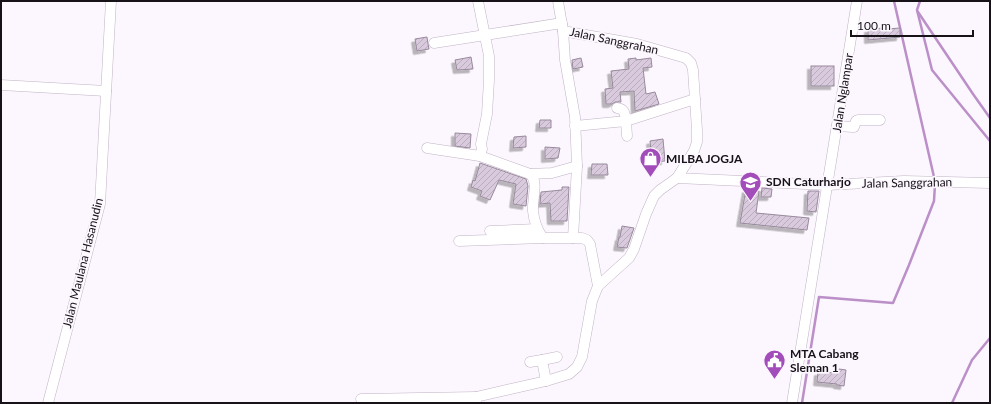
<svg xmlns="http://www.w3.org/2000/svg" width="991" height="404" font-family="Lato,sans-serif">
<defs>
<pattern id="building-hatch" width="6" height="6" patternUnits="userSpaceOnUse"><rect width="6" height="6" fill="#d9cbdd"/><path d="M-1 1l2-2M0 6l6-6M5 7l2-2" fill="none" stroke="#baadbd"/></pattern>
<filter id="shadow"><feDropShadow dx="-3.5" dy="3.5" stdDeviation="0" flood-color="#0004"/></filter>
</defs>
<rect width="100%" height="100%" fill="#fcf6fe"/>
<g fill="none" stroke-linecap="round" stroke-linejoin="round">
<g stroke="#bb8fc7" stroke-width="2.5">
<path d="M894,1L934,177"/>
<path d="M920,1L917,10L932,70L990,141"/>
<path d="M918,12L973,94L990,118"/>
<path d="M802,403L819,297L893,303L909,265L934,201L935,184"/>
<path d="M952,403L972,360L990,338"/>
</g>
</g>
<g fill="url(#building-hatch)" stroke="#978a9b" filter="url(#shadow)">
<path d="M887,28V29L900,28V37L868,40V29Z"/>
<path d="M427,37L428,44L429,49L417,51L415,39Z"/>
<path d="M471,57L473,69L457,70L455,60Z"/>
<path d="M581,58L583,67L573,69L572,60Z"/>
<path d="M636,58V60L651,58L652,67L643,68L646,94L655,92L659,104L635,111L634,91L620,92L621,102H615L612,104H606L605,89L613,88L611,71L629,69L628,59Z"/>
<rect x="811" y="66" width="23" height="20"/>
<path d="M540,120H551V128H539Z"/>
<path d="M455,133L471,134L470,148L455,146Z"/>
<path d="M526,136V147L513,148L514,137Z"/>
<path d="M663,139L665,161L652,162L650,141Z"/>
<path d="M545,147L560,148L558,158L545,159Z"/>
<path d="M480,163L526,179L528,186L526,206L513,204L516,184L499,180L490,200L480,196L482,191L471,187L473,180L475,181Z"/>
<path d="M592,164H607L608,175H591Z"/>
<path d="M562,187H569L567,221H551L550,203L540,204L541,192L562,190Z"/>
<path d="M762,188L772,189L771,197H761Z"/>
<path d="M746,189L759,191L756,213L809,218L807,230L740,223Z"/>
<path d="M808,191H819L816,212L807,211Z"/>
<path d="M622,226L634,228L627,248L617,247L619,237H620Z"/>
<path d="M839,369L846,370L844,386L837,385V384L817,382L818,372L838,373Z"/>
</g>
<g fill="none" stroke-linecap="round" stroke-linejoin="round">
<defs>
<g id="minor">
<path d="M478,1L489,56V80L487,114L481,144L482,149L480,156L530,174C539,182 532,199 533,211C534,221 537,230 543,238H582L587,240L590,244L598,286"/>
<path d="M558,1L563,31L637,44L686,58L691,63L693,70L697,130V142L694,151L677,178L828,185L904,181L990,183"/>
<path d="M563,31L565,60L575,117L576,141L577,166L573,238"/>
<path d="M434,43L562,23"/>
<path d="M1,85L106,91"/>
<path d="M575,126L626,121C625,114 625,109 617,108"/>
<path d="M837,126L853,127H854L856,121L858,120H880"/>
<path d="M627,136L626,121L695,99"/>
<path d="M427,148L480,156"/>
<path d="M530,174L552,173L577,166"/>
<path d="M490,231L537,229"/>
<path d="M459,241L543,238"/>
<path d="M530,362L542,360"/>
<path d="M546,381L542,360L557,357"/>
<path d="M361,399L476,397"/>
<path d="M48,403L100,204L111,1"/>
<path d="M476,403V397L546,381L569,374L577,367L582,357L592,301L598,286L629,258L634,249L646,214L654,196L660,190L677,178"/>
<path d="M792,403L857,1"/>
</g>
</defs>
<use href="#minor" stroke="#c0b3c5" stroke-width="11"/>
<use href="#minor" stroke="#fff" stroke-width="10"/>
</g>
<defs>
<symbol id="shop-pin" viewBox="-11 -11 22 30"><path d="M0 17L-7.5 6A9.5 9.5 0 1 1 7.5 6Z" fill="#a24dba" stroke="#fcf6fe"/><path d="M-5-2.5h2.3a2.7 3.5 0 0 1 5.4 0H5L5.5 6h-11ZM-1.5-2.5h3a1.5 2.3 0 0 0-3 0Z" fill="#fff"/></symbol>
<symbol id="school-pin" viewBox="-11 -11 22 30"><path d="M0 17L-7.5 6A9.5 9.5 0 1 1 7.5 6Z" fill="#a24dba" stroke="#fcf6fe"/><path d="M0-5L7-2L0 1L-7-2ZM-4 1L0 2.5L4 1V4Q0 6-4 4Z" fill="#fff"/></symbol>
<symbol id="civic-pin" viewBox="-11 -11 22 30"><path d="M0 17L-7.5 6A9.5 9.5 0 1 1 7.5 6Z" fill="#a24dba" stroke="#fcf6fe"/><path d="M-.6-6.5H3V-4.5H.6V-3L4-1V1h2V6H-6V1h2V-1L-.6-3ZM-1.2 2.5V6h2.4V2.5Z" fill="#fff"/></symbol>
</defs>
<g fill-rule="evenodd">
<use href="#shop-pin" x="638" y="146" width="25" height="34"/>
<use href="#school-pin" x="738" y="170" width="25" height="34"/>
<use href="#civic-pin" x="762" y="348" width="25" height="34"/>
</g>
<g text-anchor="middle" stroke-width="3.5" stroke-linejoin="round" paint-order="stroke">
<g font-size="12" fill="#161218" stroke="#fcf6fe">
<text transform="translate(614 41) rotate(12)" y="4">Jalan Sanggrahan</text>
<text transform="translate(843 93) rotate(-81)" y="4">Jalan Nglampar</text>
<text transform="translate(907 183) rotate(-1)" y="4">Jalan Sanggrahan</text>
<text transform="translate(83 263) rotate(-76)" y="4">Jalan Maulana Hasanudin</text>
</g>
<g font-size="12" font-weight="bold" fill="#161218" stroke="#fcf6fe" text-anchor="start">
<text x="666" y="163">MILBA JOGJA</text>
<text x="766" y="186">SDN Caturharjo</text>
<text x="790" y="358">MTA Cabang<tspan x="790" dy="14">Sleman 1</tspan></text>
</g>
</g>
<rect width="991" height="404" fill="none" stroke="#161218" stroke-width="4"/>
<path d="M851 30v6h122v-6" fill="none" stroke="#161218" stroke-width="2"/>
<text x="857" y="30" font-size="12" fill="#161218" stroke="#fcf6fe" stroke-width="3" paint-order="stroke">100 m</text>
</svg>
